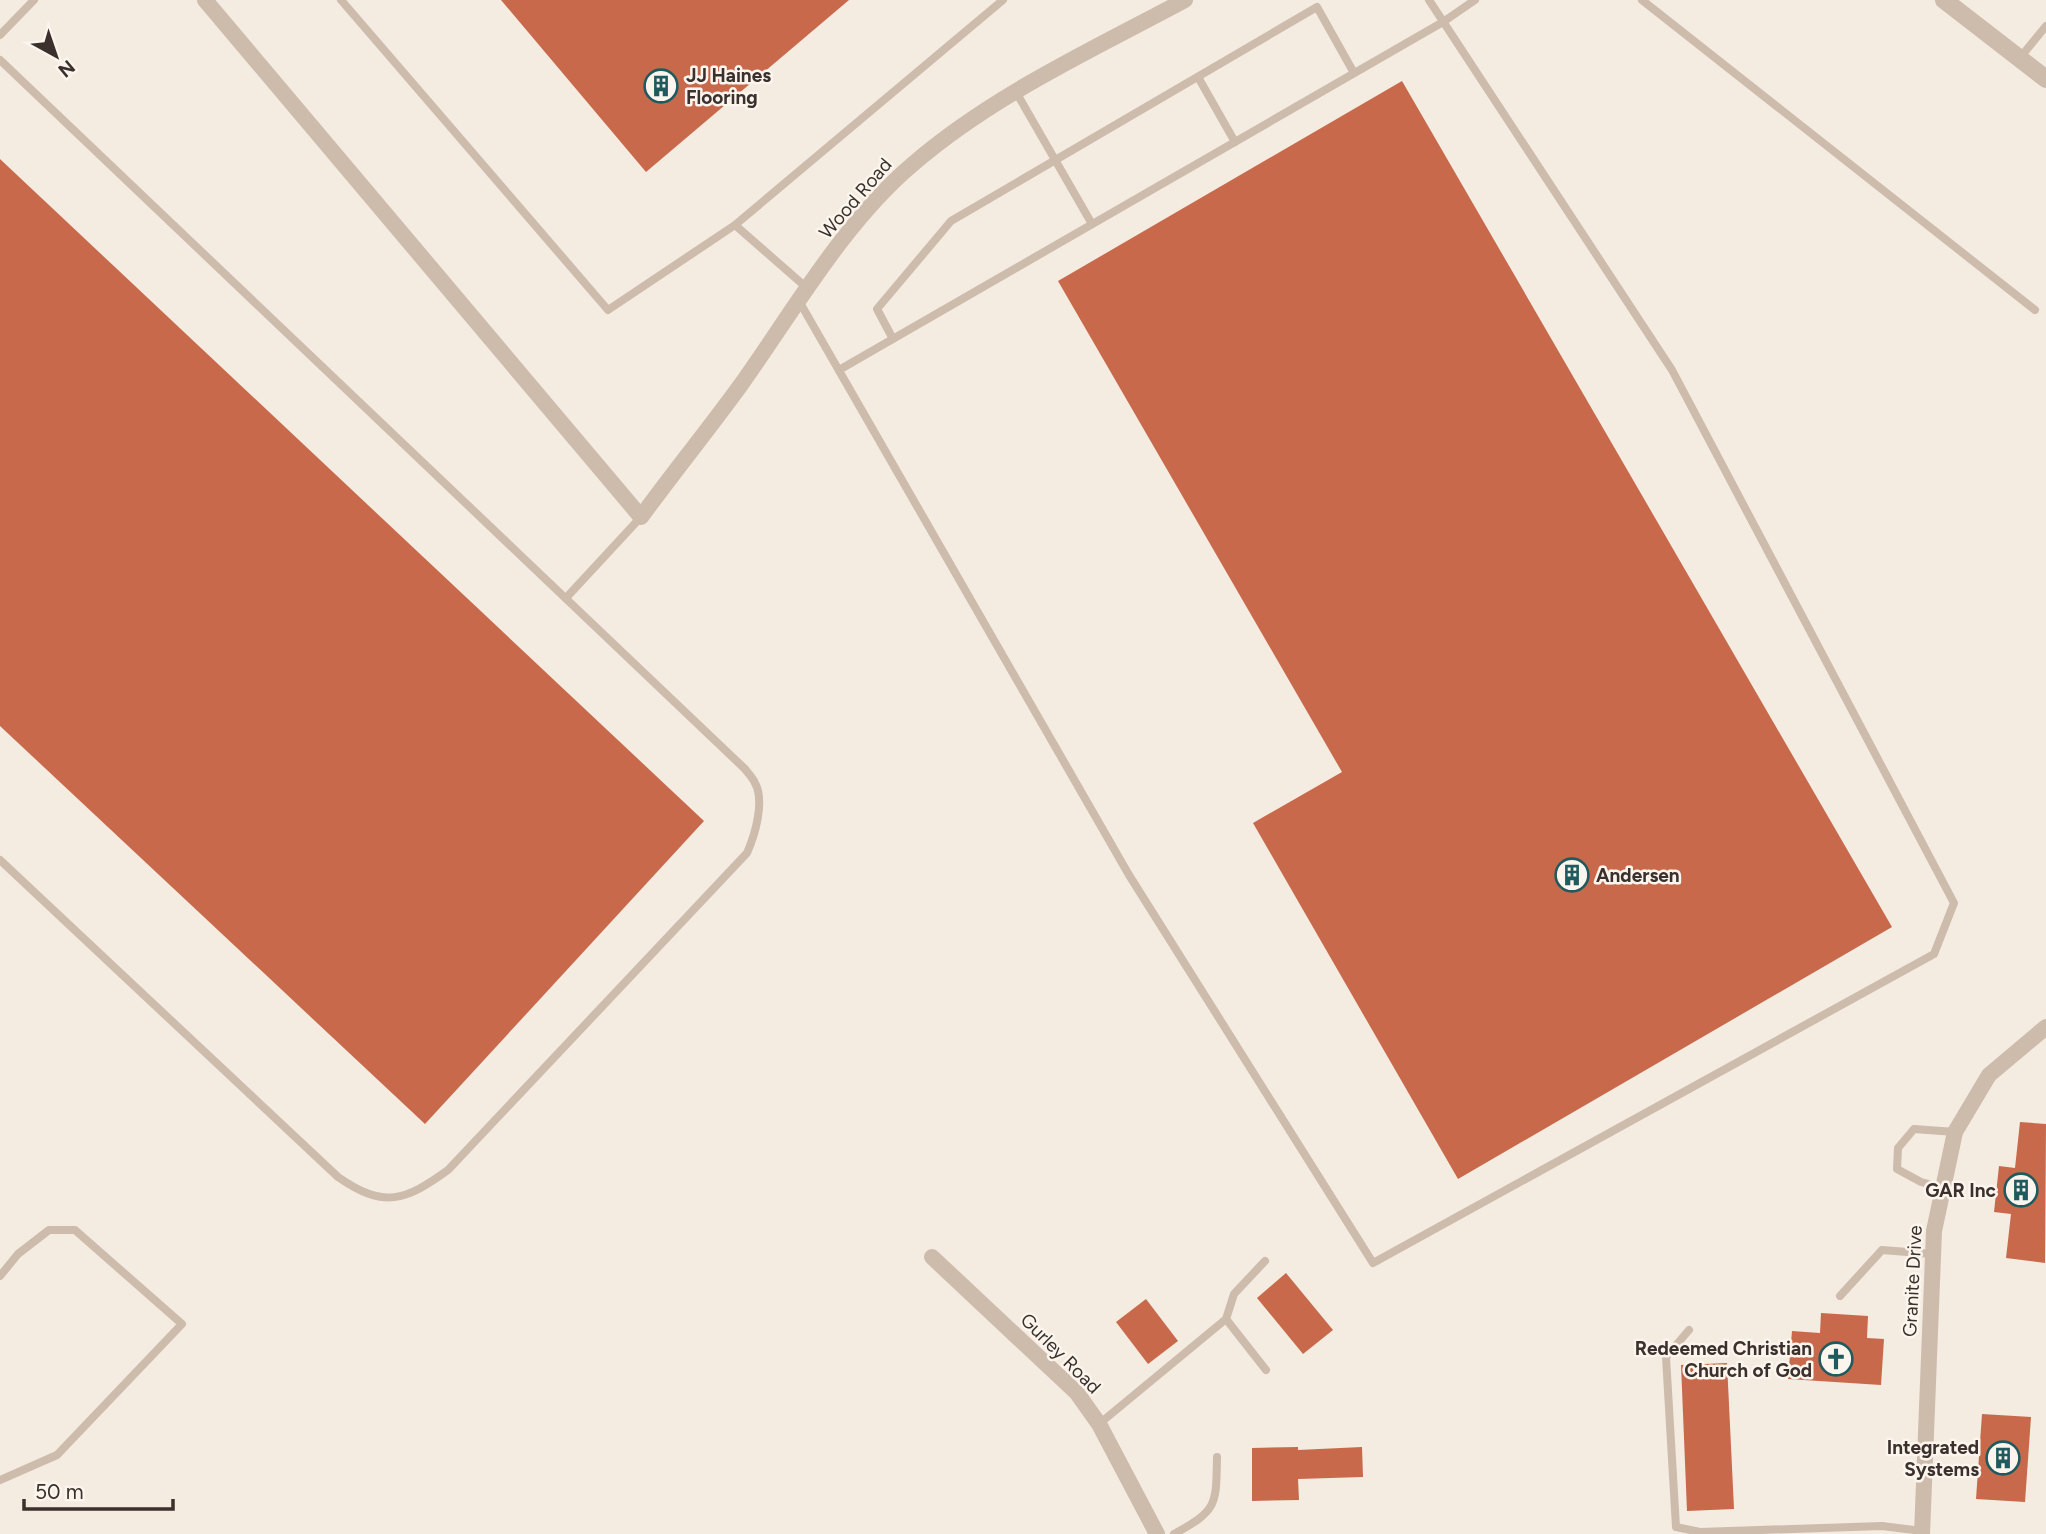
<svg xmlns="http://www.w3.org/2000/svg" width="2046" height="1534" font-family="Figtree,sans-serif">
<rect width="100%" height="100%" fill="#f4ebe1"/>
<g fill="#c8694b">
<path d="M501,0H849L646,172Z"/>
<path d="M1402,81L1892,927L1458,1179L1253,823L1342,772L1058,281Z"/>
<path d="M0,159L704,821L425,1124L0,726Z"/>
<path d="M2020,1122L2046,1124L2045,1263L2006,1258L2011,1214L1994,1212L1999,1166L2015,1168Z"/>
<path d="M1286,1273L1333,1330L1303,1354L1257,1298Z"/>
<path d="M1146,1299L1178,1341L1148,1364L1116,1322Z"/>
<path d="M1821,1313L1868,1316L1867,1338L1884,1339L1881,1385L1788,1379L1792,1331L1820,1333Z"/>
<path d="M1727,1363L1734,1509L1687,1511L1681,1365Z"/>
<path d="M1982,1414L2031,1417L2025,1502L1976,1499Z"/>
<path d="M1298,1447V1450L1362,1447L1363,1477L1298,1479L1299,1500L1252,1501V1448Z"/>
</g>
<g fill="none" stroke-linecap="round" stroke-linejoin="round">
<g stroke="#cdbbac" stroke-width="8">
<path d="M341,0L608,310L735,225L807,288"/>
<path d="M1642,0L2035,310"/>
<path d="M0,35L34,0"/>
<path d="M2019,59L2046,26"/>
<path d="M0,60L745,769C748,773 753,778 755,783C765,801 755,835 747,853L448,1170C405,1201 384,1209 338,1177L0,860"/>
<path d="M1198,77L1235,142"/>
<path d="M1016,92L1092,224"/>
<path d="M735,225L1003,0"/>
<path d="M799,301L1129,875L1373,1263L1934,954L1954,903L1672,370L1429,0"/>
<path d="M893,339L877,309L951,221L1317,7L1354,73"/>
<path d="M839,370L1443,22L1475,0"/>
<path d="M566,598L641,517"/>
<path d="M1943,1188L1921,1182L1897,1169L1898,1148L1914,1129L1955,1132"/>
<path d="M0,1276L18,1254L49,1230H75L182,1324L57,1455L0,1480"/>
<path d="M1840,1296L1882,1250L1933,1254"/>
<path d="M1226,1319L1266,1370"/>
<path d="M1689,1330L1666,1357L1676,1527L1700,1532L1882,1526L1922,1531"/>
<path d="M1099,1424L1226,1319L1234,1294L1265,1261"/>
<path d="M1174,1534C1218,1510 1216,1505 1217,1457"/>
</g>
<g stroke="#cdbbac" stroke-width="16">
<path d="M205,0L641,517C673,473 708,430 740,386C793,312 843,223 913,164C993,95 1092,50 1185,0"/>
<path d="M932,1257L1077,1393L1099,1424L1157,1534"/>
<path d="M1922,1534L1934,1231L1955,1132L1989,1075L2046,1027"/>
</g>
<path stroke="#cdbbac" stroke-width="18" d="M1944,0L2046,79"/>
</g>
<defs>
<symbol id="building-ring" viewBox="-11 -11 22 22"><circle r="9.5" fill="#fbf5ee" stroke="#1f5a5e" stroke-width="1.5"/><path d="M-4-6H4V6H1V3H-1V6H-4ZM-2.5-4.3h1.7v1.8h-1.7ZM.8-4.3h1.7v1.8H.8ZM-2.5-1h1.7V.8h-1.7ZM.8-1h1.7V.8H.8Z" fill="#1f5a5e"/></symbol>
<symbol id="church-ring" viewBox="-11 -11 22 22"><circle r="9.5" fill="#fbf5ee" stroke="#1f5a5e" stroke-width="1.5"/><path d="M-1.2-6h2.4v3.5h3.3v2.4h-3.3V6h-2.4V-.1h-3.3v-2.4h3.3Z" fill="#1f5a5e"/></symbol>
</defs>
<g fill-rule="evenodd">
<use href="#building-ring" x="642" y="67" width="38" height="38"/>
<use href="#building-ring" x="1553" y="856" width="38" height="38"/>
<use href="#building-ring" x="2002" y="1171" width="38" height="38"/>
<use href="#church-ring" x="1817" y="1340" width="38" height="38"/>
<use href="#building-ring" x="1984" y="1439" width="38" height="38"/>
</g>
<g text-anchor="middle" stroke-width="5" stroke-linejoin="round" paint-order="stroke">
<g font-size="19" font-weight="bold" fill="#3b302b" stroke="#fbf5ee" text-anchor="end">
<text x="686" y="82" text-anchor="start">JJ Haines<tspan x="686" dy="22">Flooring</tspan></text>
<text x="1596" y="882" text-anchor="start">Andersen</text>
<text x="1996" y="1197">GAR Inc</text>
<text x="1812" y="1355">Redeemed Christian<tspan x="1812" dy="22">Church of God</tspan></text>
<text x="1979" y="1454">Integrated<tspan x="1979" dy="22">Systems</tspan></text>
</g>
<g font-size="19" fill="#3b302b" stroke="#fbf5ee">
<text transform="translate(855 198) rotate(-49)" y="7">Wood Road</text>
<text transform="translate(1912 1281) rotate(-87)" y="7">Granite Drive</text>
<text transform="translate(1061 1353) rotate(45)" y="7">Gurley Road</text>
</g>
</g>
<g transform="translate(56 56) rotate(140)" stroke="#fbf5ee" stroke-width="5" paint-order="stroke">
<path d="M0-5L12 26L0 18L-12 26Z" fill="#3b302b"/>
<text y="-10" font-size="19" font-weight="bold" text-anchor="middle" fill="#3b302b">N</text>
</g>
<path d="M24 1499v10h149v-10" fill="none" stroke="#3b302b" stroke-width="3.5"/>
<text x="35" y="1499" font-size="21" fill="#3b302b" stroke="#fbf5ee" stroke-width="5" paint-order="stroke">50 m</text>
</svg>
